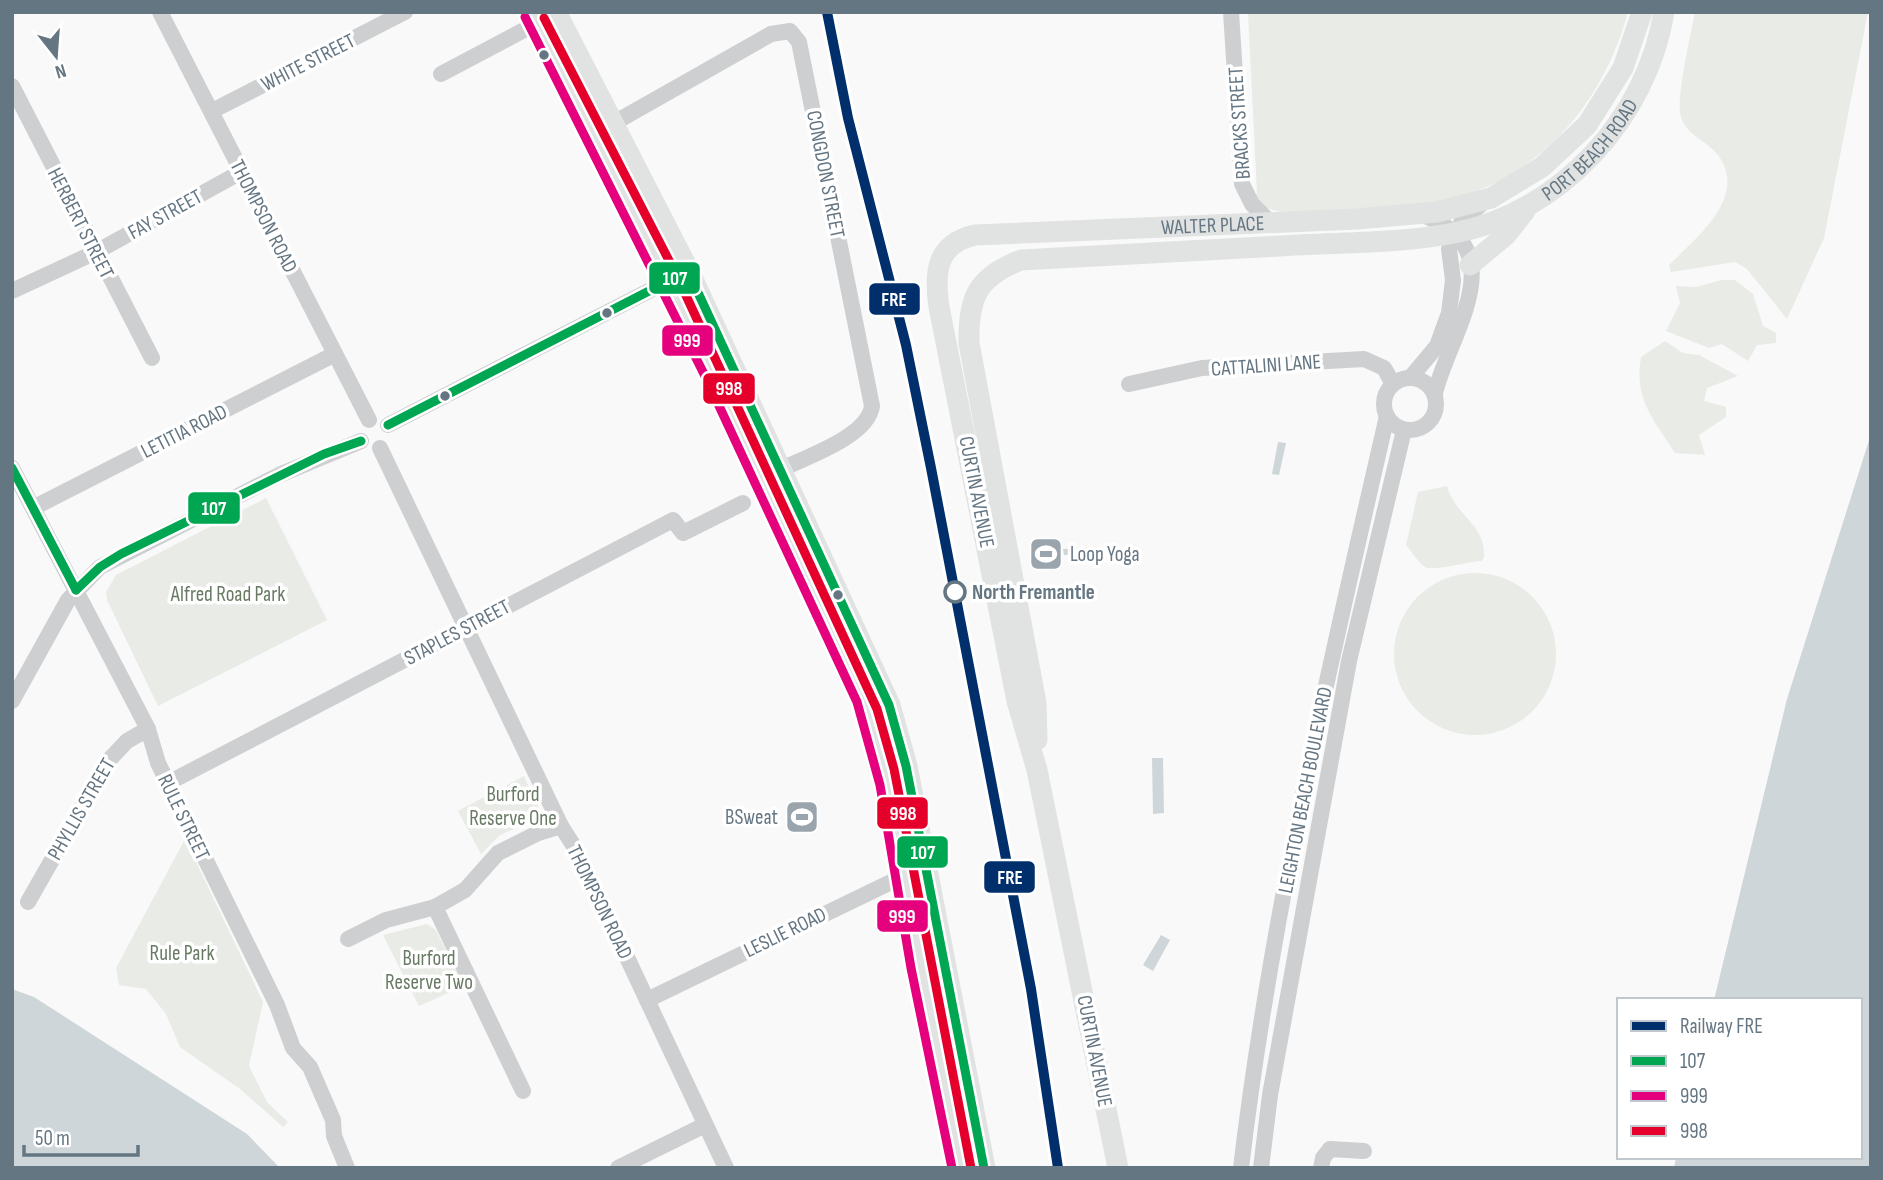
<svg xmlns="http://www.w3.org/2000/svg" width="1883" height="1180" font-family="'Sofia Sans Condensed',sans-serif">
<rect width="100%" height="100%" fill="#f9f9f9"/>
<g fill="#e8ebe6">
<path d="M1248,12H1628C1602,108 1534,184 1435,203C1384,212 1331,210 1280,212L1267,208L1254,196L1257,194Z"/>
<path d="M1695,12H1868L1824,238L1787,319L1747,269L1735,262L1671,272L1669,265C1696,238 1749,197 1718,155C1706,140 1687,136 1681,117C1675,100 1691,35 1695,12Z"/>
<path d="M1722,280H1735L1753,294L1763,326L1776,333V343L1757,345L1748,361L1722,344L1709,348L1666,331L1680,303L1676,286L1696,287Z"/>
<path d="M1665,341L1683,353L1699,355L1738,376L1707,388L1704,401L1726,407V417L1699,435L1705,455L1675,453C1653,418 1634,400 1641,357Z"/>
<path d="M1447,486C1455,516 1486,524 1484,557L1482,561C1470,561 1431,572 1425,567C1418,562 1412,552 1406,545L1418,492Z"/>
<path d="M266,498L327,620L158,706L107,600L106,592L116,575Z"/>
<circle cx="1475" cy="654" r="81"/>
<path d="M524,776L539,809L531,821L500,835L481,854L458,811Z"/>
<path d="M185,839L263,1002L249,1066L267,1102L288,1122L283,1127L240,1089L180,1047L166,1014L146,989L119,985L116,968Z"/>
<path d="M427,924L436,930L464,986L419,1006L383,935Z"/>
</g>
<g fill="#ced6d9">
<path d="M1871,434V1168H1674L1676,1157H1860V1000H1714L1787,699Z"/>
<path d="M1278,442L1286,443L1279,475L1272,474Z"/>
<path d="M1094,547V554L1064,555L1063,549Z"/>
<path d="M1152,758H1163L1164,813L1153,814Z"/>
<path d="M1161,935L1170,940L1153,971L1143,965Z"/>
<path d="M12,989L34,997L247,1134L280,1168H12Z"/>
</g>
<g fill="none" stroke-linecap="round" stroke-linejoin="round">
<g stroke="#cecfd0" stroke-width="16">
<path d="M160,12L369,420"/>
<path d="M1231,12L1242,184L1252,204L1271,223"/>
<path d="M441,74L541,21"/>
<path d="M12,86L152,358"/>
<path d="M212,111L405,12"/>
<path d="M605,128L771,34L790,31L799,42L872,406C868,438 800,459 773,473"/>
<path d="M1423,215C1516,250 1450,332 1435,393"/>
<path d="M12,291L96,252L241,172"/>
<path d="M1411,377L1437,346L1449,313L1453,280L1449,249L1462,221L1484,202"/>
<circle cx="1410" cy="404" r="26"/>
<path d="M1129,384L1202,368L1364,359L1384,368L1393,384"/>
<path d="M388,425L678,276"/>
<path d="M380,448L561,826L577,851L726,1168"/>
<path d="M12,468L148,729L158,763L277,1005L293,1048L310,1067L333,1120L334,1136L347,1168"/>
<path d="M33,508L335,354"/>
<path d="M12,701L68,600L100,567L279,475L361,441"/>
<path d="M168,783L673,520L683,533L743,503"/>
<path d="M28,902L109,760L127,741L148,729"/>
<path d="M348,939L386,920L435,907"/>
<path d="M647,1000L916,870"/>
<path d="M523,1091L435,907L465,890L498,853L538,833L561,826"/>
<path d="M618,1168L705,1125"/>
<path d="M1241,1168C1271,914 1330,664 1387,416"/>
<path d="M1261,1168L1270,1095L1349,661L1404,430"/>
<path d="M1321,1168L1323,1158L1330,1149L1364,1151"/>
</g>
<g stroke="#e1e2e2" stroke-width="21">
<path d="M1470,265L1506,235L1525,211"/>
<path id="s1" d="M1037,740L1036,703L969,343C968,298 977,277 1021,260C1107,255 1194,251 1280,246C1339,242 1397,244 1454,233C1560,213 1647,118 1664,12"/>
<path id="s2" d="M1118,1168L1037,770L1017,701L939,307C934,272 936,244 975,235L1357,219L1437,212L1491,198L1542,167L1587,125L1623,68L1642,12"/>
</g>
<g stroke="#e1e2e2" stroke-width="23">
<path d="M536,12L718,375L869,698L892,782L923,966L965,1168"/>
<path d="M555,12L688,271L889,705L906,766L984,1168"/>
</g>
<defs>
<g id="bus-1">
<path d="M388,425L688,271L889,705L906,766L984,1168"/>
<path d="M12,468L76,590"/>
<path d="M76,590L100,567L121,554L324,454L361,441"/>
</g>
<path id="bus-2" d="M525,17L707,380L857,702L880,785L911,968L952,1168"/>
<path id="bus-3" d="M544,18L677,276L877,709L894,769L971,1168"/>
</defs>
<use href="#bus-1" stroke="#fff" stroke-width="14"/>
<use href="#bus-2" stroke="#fff" stroke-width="14"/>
<use href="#bus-3" stroke="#fff" stroke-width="14"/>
<use href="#bus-1" stroke="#00a651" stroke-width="9"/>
<use href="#bus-2" stroke="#e5007d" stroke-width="9"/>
<use href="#bus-3" stroke="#e4002b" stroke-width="9"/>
<defs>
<path id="rail-1" d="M827,12L848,118L906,345L931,468L1031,989L1058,1168"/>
</defs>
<use href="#rail-1" stroke="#fff" stroke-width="16"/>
<use href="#rail-1" stroke="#002f6c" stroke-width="10"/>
</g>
<defs>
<symbol id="stadium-square" viewBox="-11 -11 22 22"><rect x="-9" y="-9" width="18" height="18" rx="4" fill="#99a4ac" stroke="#fff"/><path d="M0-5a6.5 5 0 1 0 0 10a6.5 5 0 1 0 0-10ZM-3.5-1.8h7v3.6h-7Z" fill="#fff"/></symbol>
</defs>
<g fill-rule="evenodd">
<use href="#stadium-square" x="1027" y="535" width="38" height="38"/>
<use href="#stadium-square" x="783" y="798" width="38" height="38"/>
</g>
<g fill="#657683" stroke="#fff" stroke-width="2.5">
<circle cx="544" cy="55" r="6"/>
<circle cx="607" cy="313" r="6"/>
<circle cx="445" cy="396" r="6"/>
<circle cx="838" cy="595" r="6"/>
</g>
<circle fill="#fff" stroke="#657683" stroke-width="3.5" cx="955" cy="592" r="10"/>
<g text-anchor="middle" stroke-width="7" stroke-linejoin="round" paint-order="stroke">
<g font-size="21" fill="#657683" stroke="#fff">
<text transform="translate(308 62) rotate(-27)" y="7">WHITE STREET</text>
<text transform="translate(1239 123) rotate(-94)" y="7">BRACKS STREET</text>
<text dy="7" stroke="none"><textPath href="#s1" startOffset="1108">PORT BEACH ROAD</textPath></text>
<text transform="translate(826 174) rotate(79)" y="7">CONGDON STREET</text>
<text transform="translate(165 214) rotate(-29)" y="7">FAY STREET</text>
<text transform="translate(264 216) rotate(63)" y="7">THOMPSON ROAD</text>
<text transform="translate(81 223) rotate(63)" y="7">HERBERT STREET</text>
<text dy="7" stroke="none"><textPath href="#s2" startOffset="1209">WALTER PLACE</textPath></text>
<text transform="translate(1266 365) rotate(-4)" y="7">CATTALINI LANE</text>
<text transform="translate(184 431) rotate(-27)" y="7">LETITIA ROAD</text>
<text transform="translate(977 492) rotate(79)" y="7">CURTIN AVENUE</text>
<text transform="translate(457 632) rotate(-28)" y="7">STAPLES STREET</text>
<text transform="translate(1305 790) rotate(-79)" y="7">LEIGHTON BEACH BOULEVARD</text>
<text transform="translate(81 809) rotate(-60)" y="7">PHYLLIS STREET</text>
<text transform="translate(184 817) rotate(64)" y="7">RULE STREET</text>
<text transform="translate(600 902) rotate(64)" y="7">THOMPSON ROAD</text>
<text transform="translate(785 932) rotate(-26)" y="7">LESLIE ROAD</text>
<text transform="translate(1095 1051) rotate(79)" y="7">CURTIN AVENUE</text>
</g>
<g font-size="21" fill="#657683" stroke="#fff" text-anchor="start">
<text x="1070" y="561">Loop Yoga</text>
<text x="778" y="824" text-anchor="end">BSweat</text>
</g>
<g font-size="21" font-weight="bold" fill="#657683" stroke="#fff" text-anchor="start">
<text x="972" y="599">North Fremantle</text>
</g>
<g font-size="21" fill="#687a64" stroke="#fff">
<text x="228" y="601">Alfred Road Park</text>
<text x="513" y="801">Burford<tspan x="513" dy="24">Reserve One</tspan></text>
<text x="182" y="960">Rule Park</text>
<text x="429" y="965">Burford<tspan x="429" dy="24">Reserve Two</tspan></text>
</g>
</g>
<g stroke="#fff" stroke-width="2.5">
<rect x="648" y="261" width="53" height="34" rx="7" fill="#00a651"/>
<rect x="868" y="282" width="53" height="34" rx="7" fill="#002f6c"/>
<rect x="661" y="324" width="53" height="33" rx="7" fill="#e5007d"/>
<rect x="702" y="372" width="54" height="33" rx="7" fill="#e4002b"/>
<rect x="187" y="491" width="54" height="34" rx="7" fill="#00a651"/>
<rect x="876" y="796" width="53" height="34" rx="7" fill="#e4002b"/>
<rect x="896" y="835" width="53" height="34" rx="7" fill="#00a651"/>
<rect x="983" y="860" width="53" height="34" rx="7" fill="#002f6c"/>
<rect x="876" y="899" width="53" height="34" rx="7" fill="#e5007d"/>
</g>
<g font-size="19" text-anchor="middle" font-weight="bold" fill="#fff">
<text x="675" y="285">107</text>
<text x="894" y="306">FRE</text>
<text x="687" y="347">999</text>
<text x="729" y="395">998</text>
<text x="214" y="515">107</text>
<text x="903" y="820">998</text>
<text x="923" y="859">107</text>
<text x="1010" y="884">FRE</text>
<text x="902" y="923">999</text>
</g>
<rect width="1883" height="1180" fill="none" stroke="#657683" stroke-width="28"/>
<rect x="1617" y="998" width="245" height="161" fill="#ffffff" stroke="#c1c8cd" stroke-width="2"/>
<rect x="1631" y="1021" width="35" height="10" fill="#002f6c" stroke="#c1c8cd" stroke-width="2"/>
<text x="1680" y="1033" font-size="21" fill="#657683">Railway FRE</text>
<rect x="1631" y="1056" width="35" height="10" fill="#00a651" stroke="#c1c8cd" stroke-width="2"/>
<text x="1680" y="1068" font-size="21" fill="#657683">107</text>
<rect x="1631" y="1091" width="35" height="10" fill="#e5007d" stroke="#c1c8cd" stroke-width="2"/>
<text x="1680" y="1103" font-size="21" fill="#657683">999</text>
<rect x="1631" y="1126" width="35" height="10" fill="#e4002b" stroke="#c1c8cd" stroke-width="2"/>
<text x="1680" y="1138" font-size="21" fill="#657683">998</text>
<g transform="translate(56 56) rotate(163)" stroke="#ffffff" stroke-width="5" paint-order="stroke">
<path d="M0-5L12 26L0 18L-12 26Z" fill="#657683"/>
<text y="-10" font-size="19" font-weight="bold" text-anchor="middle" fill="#657683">N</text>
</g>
<path d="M24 1145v10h114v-10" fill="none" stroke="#657683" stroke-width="3.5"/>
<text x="35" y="1145" font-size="21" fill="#657683" stroke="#ffffff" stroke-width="5" paint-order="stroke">50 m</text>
</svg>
